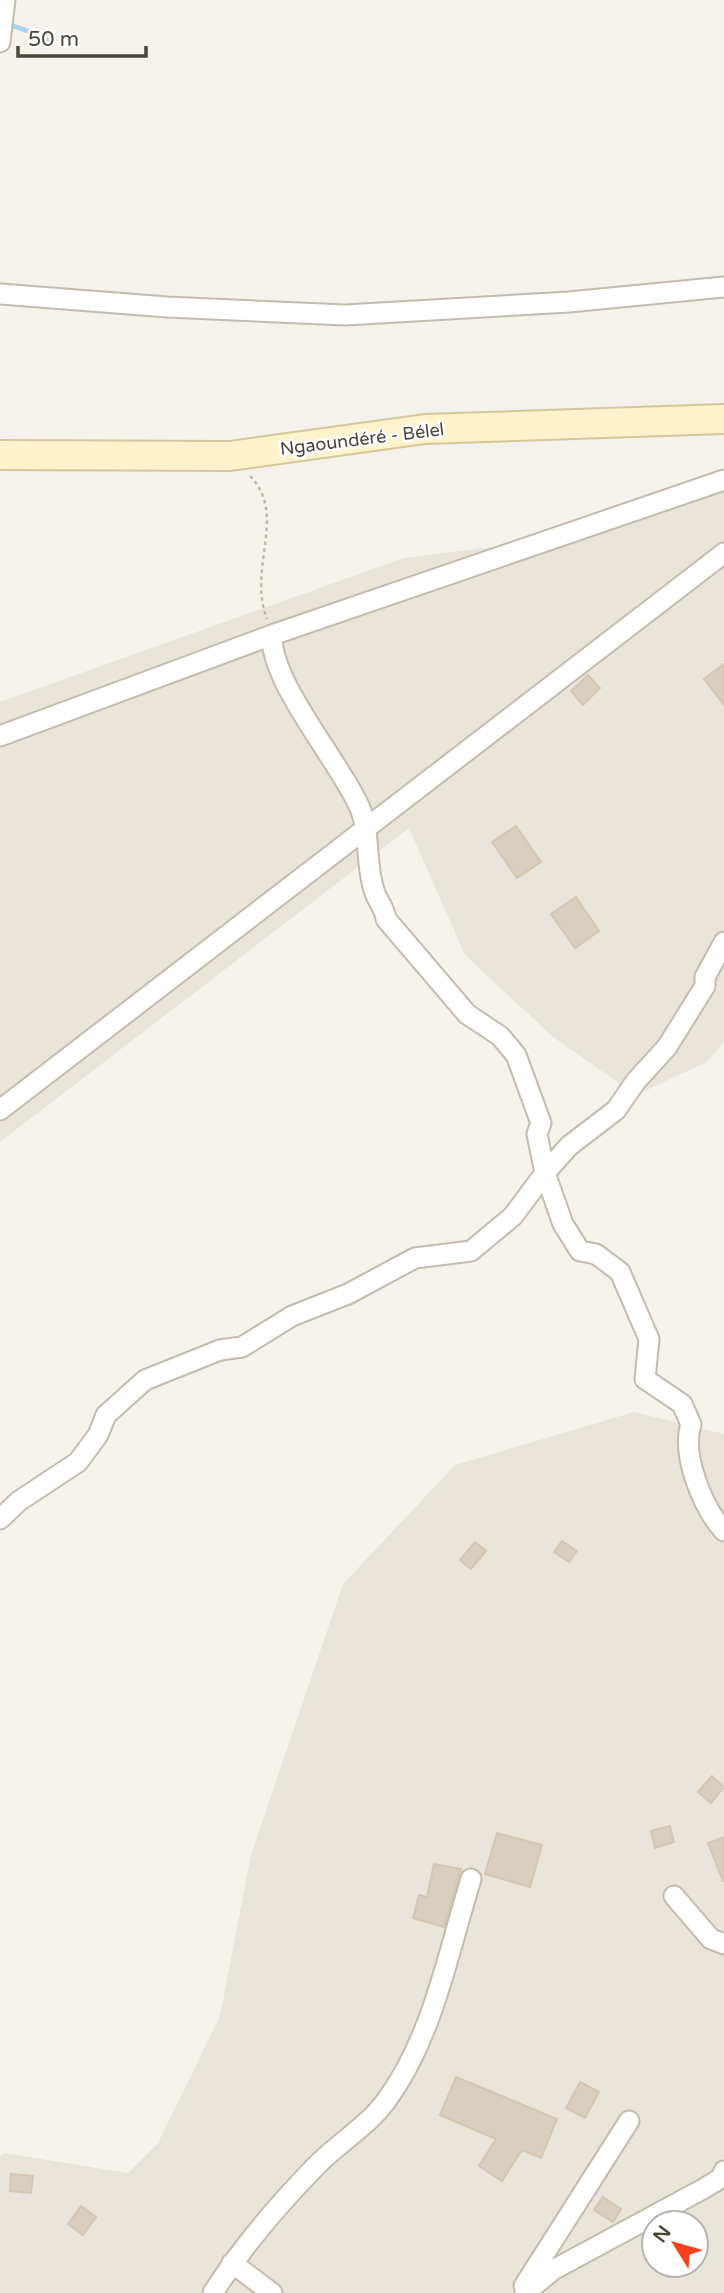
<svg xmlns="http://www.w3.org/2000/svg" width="724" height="2293" font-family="'Varela Round',sans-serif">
<rect width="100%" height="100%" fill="#f6f3ec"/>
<g fill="#eae5da" fill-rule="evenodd">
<path d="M724,492V1042L707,1062L636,1095L553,1037L465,955L409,828L0,1142V702L404,558L570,537Z"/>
<path d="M634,1412L724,1434V2293H0V2156L4,2153L128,2173L158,2143L220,2016L251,1855L343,1584L455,1465ZM654,2223H696V2265H654Z"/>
</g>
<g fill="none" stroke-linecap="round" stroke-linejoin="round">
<path stroke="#a9d4f2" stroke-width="5" d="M8,24L45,37L48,43L46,46"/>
</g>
<g fill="#d8cfc1" stroke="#d3c7b4" stroke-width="2">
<path d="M724,664V705L704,679Z"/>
<path d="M588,675L600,688L583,705L571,691Z"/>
<path d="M516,826L541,862L517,878L492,842Z"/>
<path d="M576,897L599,931L575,948L551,914Z"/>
<path d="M562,1541L577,1551L569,1562L554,1552Z"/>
<path d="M475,1542L486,1551L471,1569L460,1560Z"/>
<path d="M712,1776L724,1787L711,1803L698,1792Z"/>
<path d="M670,1826L674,1842L655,1848L651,1831Z"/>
<path d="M497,1833L542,1845L530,1887L485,1874Z"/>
<path d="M724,1837V1881H723L708,1843Z"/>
<path d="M434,1864L461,1869L444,1927L413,1918L419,1895L427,1897Z"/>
<path d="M456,2077L557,2119L541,2158L522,2150L502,2181L479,2166L496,2139L440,2115Z"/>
<path d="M580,2082L599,2092L585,2118L566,2108Z"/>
<path d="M11,2174L33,2176L31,2193L10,2191Z"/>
<path d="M603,2197L621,2209L613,2222L594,2210Z"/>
<path d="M81,2206L96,2217L83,2235L68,2224Z"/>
</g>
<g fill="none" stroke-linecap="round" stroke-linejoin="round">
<defs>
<g id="street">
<path d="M0,42L5,0"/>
<path d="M0,294L167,307L345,315L569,302L724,287"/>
<path d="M0,736L272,635L724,480"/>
<path d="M724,942L705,977V986L667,1047L636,1081L616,1110L569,1146L545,1173L563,1224L580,1251L596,1254L620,1272L649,1339L645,1379L682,1404L691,1424C681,1455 703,1508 724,1531"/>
<path d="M0,1110L724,553"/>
<path d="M0,1519L19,1501L78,1462L98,1435L106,1415L145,1380L220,1350L242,1347L292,1316L348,1294L415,1258L471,1251L513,1216L545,1173L537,1134L541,1123L516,1055L500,1036L467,1014L386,919C385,908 377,901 374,890C365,863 371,832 359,806C339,761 270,682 272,635"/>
<path d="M674,1896L711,1939L724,1944"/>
<path d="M232,2263L272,2293"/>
<path d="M524,2286L629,2121"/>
<path d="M213,2293C241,2248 279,2204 316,2166C338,2143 368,2126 386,2101C433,2037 448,1953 471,1879"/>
<path d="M525,2293L553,2270L703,2189L721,2178L724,2171"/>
</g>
<path id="secondary" d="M0,455L230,456L425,429L724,419"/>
</defs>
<use href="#street" stroke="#c2bbae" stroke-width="23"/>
<use href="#secondary" stroke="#d6c79b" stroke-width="32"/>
<path stroke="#c4b79f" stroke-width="2.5" stroke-dasharray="3.5 3.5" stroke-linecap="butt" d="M250,476C288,515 247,567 267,619"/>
<use href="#street" stroke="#fff" stroke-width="19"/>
<use href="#secondary" stroke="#fff3cd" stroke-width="28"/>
</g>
<g text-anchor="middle" stroke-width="5" stroke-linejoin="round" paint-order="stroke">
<g font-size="18" fill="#4b4439" stroke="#fff">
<text transform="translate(362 439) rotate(-7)" y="6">Ngaoundéré - Bélel</text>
</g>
</g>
<g transform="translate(675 2244) rotate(307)"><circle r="33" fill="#ffffff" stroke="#b7b4b0" stroke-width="2"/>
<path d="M0-5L12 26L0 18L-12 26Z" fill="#fc3f1d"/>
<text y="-10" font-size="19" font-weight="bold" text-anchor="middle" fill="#4b4439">N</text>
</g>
<path d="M18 46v10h128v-10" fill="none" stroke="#4b4439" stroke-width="3.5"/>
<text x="28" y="46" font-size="21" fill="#4b4439" stroke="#ffffff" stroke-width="5" paint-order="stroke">50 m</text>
</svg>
